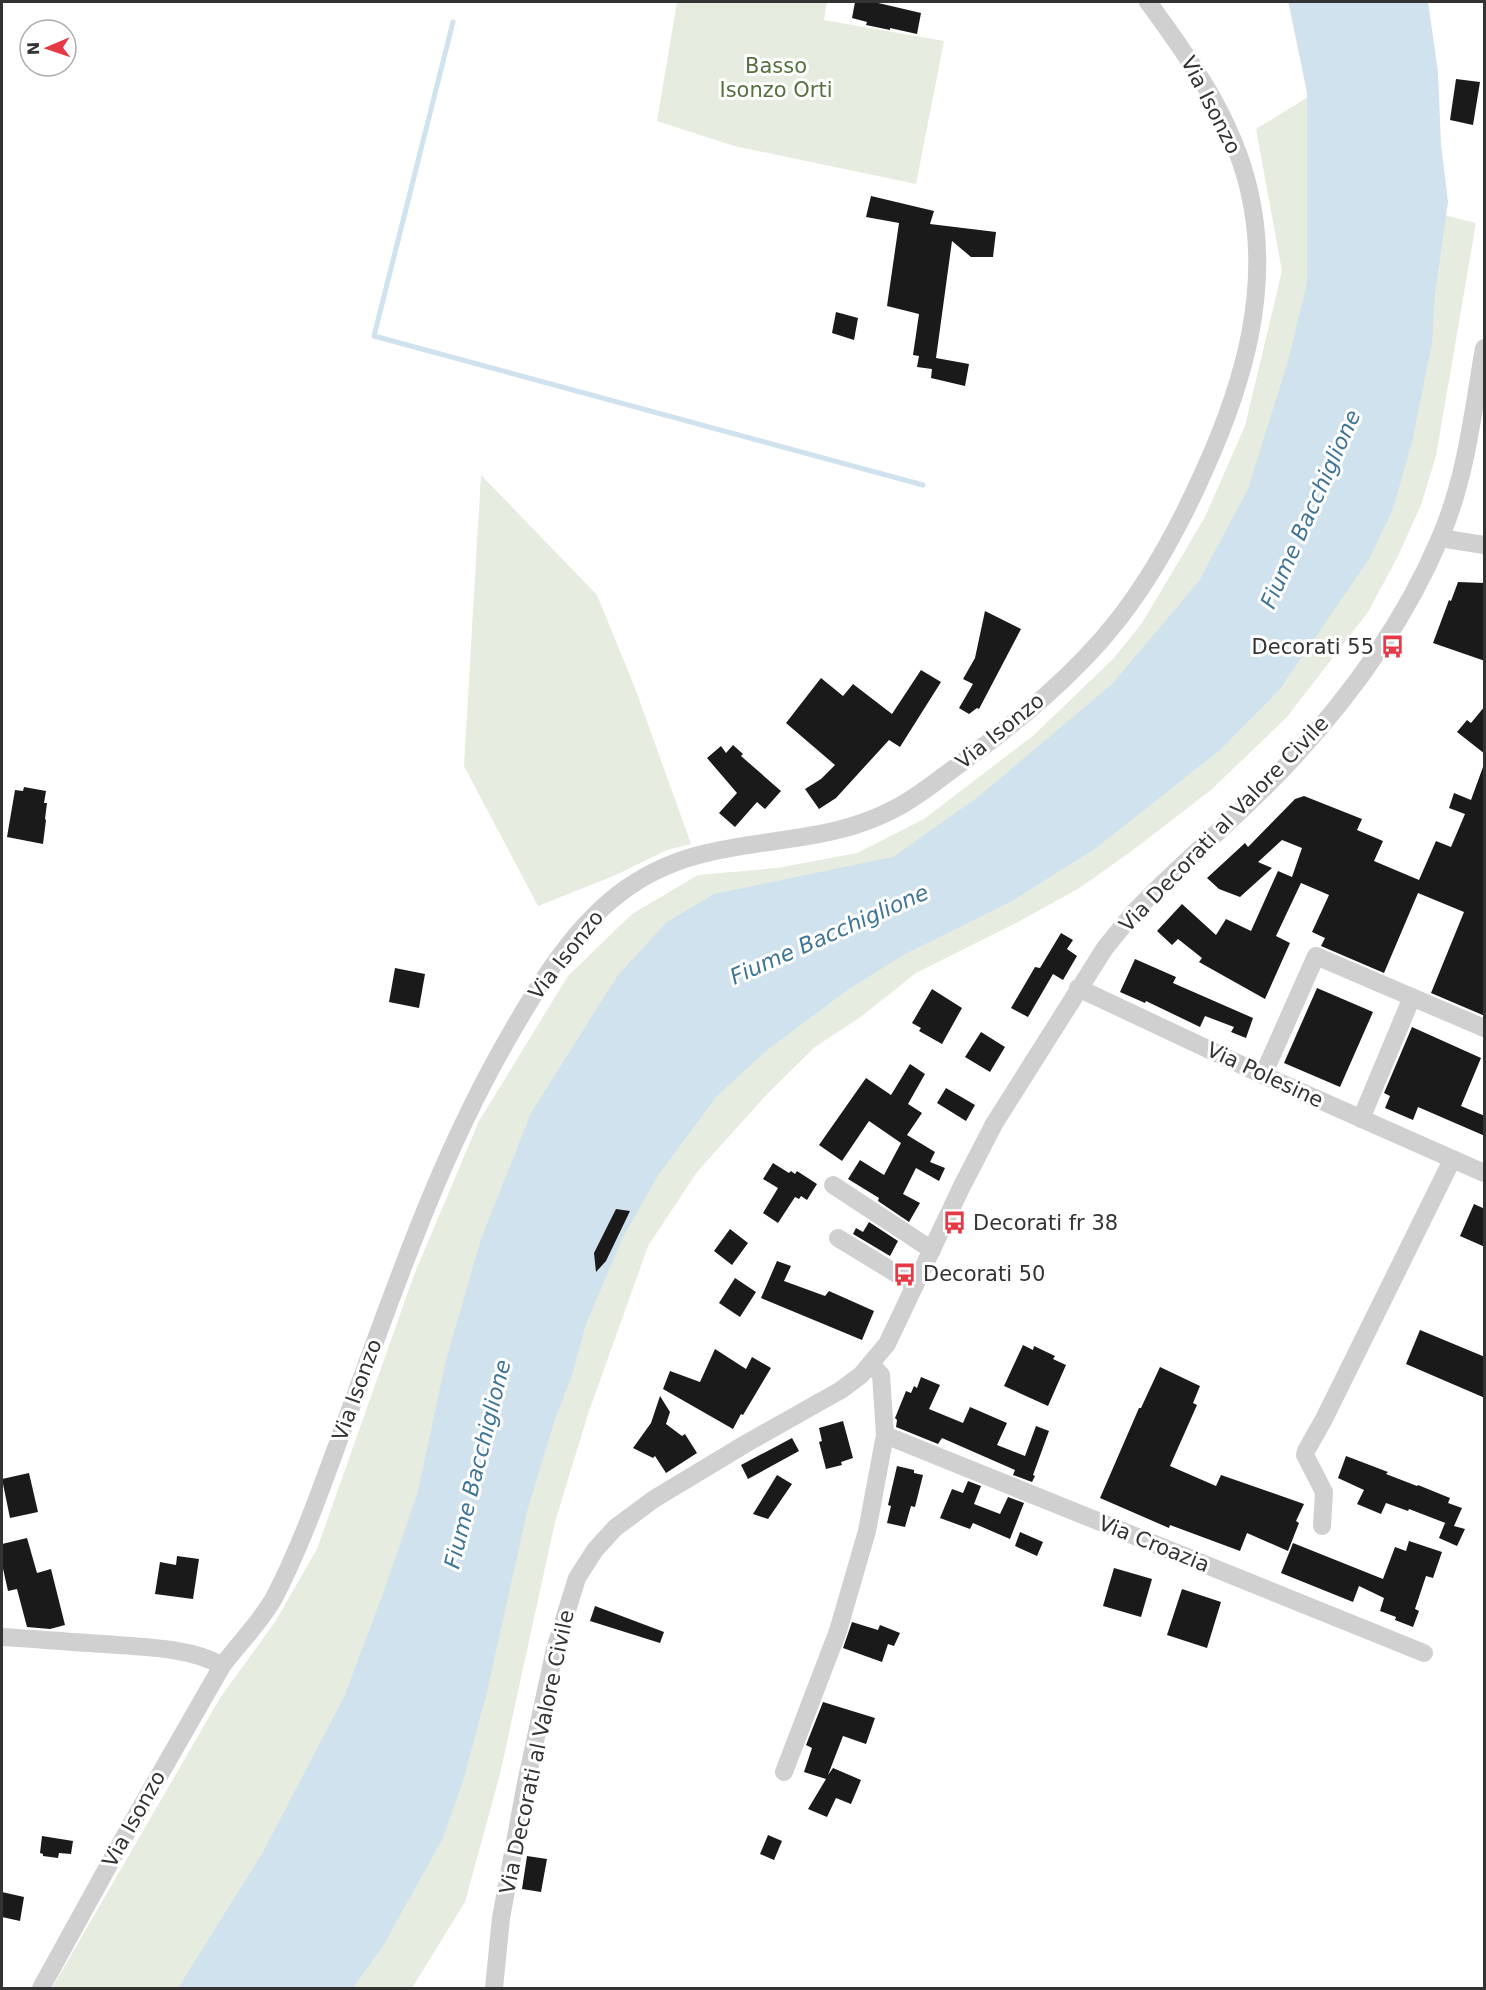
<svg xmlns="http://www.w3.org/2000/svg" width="1486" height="1990" font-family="'DejaVu Sans',sans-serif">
<rect width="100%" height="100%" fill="#fff"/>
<g fill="#e6ecdf">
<path d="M677,2H827L824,20L944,41L916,184L734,146L657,121Z"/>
<path d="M1288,2H1420L1440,214L1476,223L1436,456L1421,505L1398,556L1368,612L1287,717L1211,790L1133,850L1081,887L1020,921L916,973L862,1016L815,1047L768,1093L697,1172L648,1246L588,1414L555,1522L500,1774L465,1902L412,1988H52L220,1698L275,1622L317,1549L414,1275L479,1121L568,976L632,914L698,875L777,868L857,853L924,819L1034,735L1114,658L1142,623L1205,517L1245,426L1282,271L1256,129L1308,97Z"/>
<path d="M481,475L597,595L635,688L691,844L667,850L616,875L538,906L464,766Z"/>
</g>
<path fill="#cfe2ee" d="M1289,2H1428L1438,72L1441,144L1448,202L1435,294L1432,343L1412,442L1393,509L1369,559L1280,689L1220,750L1096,848L1012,901L905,954L849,989L767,1050L716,1097L657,1177L622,1239L586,1324L572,1375L555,1419L528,1508L486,1696L463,1781L443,1838L383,1946L353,1988H178L263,1852L344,1697L383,1594L418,1491L446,1360L481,1239L531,1113L618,975L667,922L714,894L893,857L978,797L1112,684L1199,581L1248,489L1288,361L1307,283V92Z"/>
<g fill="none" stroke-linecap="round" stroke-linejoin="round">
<path stroke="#cfe2ee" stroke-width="5" d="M453,22L374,336L923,485"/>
</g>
<g fill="#1a1a1a">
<path d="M855,2H874L921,13L917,34L890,28V30L866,25L867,22L852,18Z"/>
<path d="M1456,79L1480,82L1473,125L1450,120Z"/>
<path d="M871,196L934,211L930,224L996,232L993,257H971L952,241L936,358L969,364L965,386L931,378L932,369L917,367L919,356L913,355L919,314L887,306L899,223L866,217Z"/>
<path d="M836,312L858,318L854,340L832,333Z"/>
<path d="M1458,582L1485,583V661L1433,643L1449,600L1451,601Z"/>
<path d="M985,611L1021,629L979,709L977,708L969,714L959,708L973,684L963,679L975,658Z"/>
<path d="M921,670L941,682L900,747L889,740L836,798L819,809L805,789L821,779L835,765L786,723L821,678L843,696L853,684L892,714Z"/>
<path d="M1485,706V754L1457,732L1467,720L1471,723Z"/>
<path d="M733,745L743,754L741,756L781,791L765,809L757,802L735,827L719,813L737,793L707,758L721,746L726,753Z"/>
<path d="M1483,767H1485V1016L1431,993L1464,912L1418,893L1384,973L1321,946L1325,938L1312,932L1329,895L1301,883L1276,936L1290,943L1265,999L1199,962L1202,958L1178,939L1172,945L1157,931L1182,904L1216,935L1226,919L1251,931L1278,871L1292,877L1302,848L1282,840L1258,862L1272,868L1240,897L1219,889L1207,878L1245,843L1248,847L1295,799L1304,796L1362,819L1357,830L1383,841L1374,861L1419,880L1436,841L1451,847L1465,814L1449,808L1454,793L1471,800Z"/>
<path d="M24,787L46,791L44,803H47L45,819L46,820L43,844L7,837L15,790L23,791Z"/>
<path d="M1061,933L1073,940L1067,949L1077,956L1063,980L1053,974L1028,1017L1011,1008L1035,967L1040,968Z"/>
<path d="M1135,959L1176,977L1173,983L1253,1018L1246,1038L1231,1032L1234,1027L1205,1016L1200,1027L1146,1001L1145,1003L1120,992Z"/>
<path d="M395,968L425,974L419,1008L389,1002Z"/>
<path d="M1317,988L1373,1012L1340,1087L1284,1063Z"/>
<path d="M932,989L962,1008L942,1044L919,1031L921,1028L912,1023Z"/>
<path d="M1412,1027L1481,1058L1461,1106L1485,1116V1136L1418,1107L1413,1120L1385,1108L1390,1096L1384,1093Z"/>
<path d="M981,1032L1005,1047L990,1072L965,1057Z"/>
<path d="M910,1064L925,1074L908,1104L922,1113L907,1135L935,1152L930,1162L945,1168L939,1181L916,1168L903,1194L920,1203L909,1222L878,1201L879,1198L848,1179L860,1160L884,1175L901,1143L869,1121L842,1161L819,1145L866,1078L891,1095Z"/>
<path d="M946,1088L975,1105L966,1121L937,1103Z"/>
<path d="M773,1163L789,1173L791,1171L795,1174L797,1171L817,1184L807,1200L801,1196L799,1199L795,1197L778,1223L763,1213L778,1188L763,1179Z"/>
<path d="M1474,1204L1485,1209V1247L1460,1236Z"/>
<path d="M616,1209L630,1211L606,1261L596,1272L594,1253Z"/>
<path d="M869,1222L898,1241L890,1256L853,1234L856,1228L863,1232Z"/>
<path d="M730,1229L748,1243L732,1265L714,1251Z"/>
<path d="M777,1261L791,1266L784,1281L825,1296L829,1291L874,1311L862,1340L761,1298Z"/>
<path d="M735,1278L756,1292L740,1317L719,1303Z"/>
<path d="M1420,1330L1485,1357V1398L1406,1364Z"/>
<path d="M1023,1345L1033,1350L1034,1346L1055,1356L1053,1359L1066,1365L1048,1406L1004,1386Z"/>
<path d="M715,1349L746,1369L752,1357L771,1368L743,1415L741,1414L733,1429L663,1389L670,1371L700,1382Z"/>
<path d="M1160,1367L1200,1386L1193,1403L1197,1405L1170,1466L1216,1486L1221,1475L1304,1504L1296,1521L1299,1523L1288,1551L1247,1533L1240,1551L1170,1525L1169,1528L1100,1498L1139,1408H1141Z"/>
<path d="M921,1377L940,1385L929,1409L963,1423L970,1407L1007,1423L997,1445L1025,1456L1036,1426L1049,1431L1033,1475L1035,1476L1032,1482L1013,1475L1015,1470L942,1438L938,1444L896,1427L897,1420L895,1418L906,1391L911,1393L914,1386L917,1388Z"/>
<path d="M660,1396L670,1412L666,1424L682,1436L685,1434L697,1453L666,1473L655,1456L653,1458L633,1448L651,1423Z"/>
<path d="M843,1421L853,1458L841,1462L842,1465L826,1469L819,1442L822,1441L819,1428Z"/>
<path d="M792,1438L799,1451L748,1479L741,1465Z"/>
<path d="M1346,1456L1388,1472L1386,1474L1417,1486L1418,1485L1450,1498L1448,1503L1462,1508L1454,1526L1465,1529L1457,1546L1439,1538L1445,1523L1448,1524L1409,1509L1408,1511L1386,1503L1381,1514L1357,1504L1364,1490L1338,1478Z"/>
<path d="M897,1466L914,1470V1473L923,1475L915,1507L911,1506L905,1527L887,1523L891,1506L888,1505Z"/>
<path d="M29,1473L38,1512L10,1518L2,1479Z"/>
<path d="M777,1475L792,1484L768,1519L753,1514Z"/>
<path d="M968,1481L981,1486L974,1504L1000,1514L1008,1497L1024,1503L1010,1539L973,1523L970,1529L940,1518L952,1489L963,1493Z"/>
<path d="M1020,1532L1043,1542L1037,1556L1015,1546Z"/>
<path d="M27,1538L37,1573L51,1569L65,1625L50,1629L27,1627L17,1589L8,1591L2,1564V1544Z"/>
<path d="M1409,1541L1442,1552L1433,1578L1426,1576L1415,1609L1419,1611L1413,1627L1395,1620L1396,1617L1380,1611L1384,1598L1359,1586L1353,1602L1281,1573L1293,1543L1383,1579L1395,1547L1406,1551Z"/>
<path d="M177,1556L199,1559L193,1599L155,1594L160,1562L176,1565Z"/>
<path d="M1114,1568L1152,1579L1141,1617L1103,1606Z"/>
<path d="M1182,1589L1221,1602L1207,1648L1167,1635Z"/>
<path d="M595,1606L664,1632L660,1643L590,1621Z"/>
<path d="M852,1622L878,1630L880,1625L900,1633L894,1646L888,1644L882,1662L843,1648Z"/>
<path d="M823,1702L875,1718L866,1744L843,1736L828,1775L833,1768L861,1780L851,1804L836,1798L827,1817L808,1809L826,1779L804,1772L812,1748L806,1745Z"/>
<path d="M768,1835L782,1841L774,1860L760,1854Z"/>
<path d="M42,1836L73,1841L71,1854L59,1853L58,1858L43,1856V1854L40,1853Z"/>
<path d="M527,1856L547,1859L541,1892L522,1889Z"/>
<path d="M2,1892L24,1897L20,1921L2,1917Z"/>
</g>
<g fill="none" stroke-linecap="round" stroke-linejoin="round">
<g stroke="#d0d0d0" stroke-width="18">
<path d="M1440,538L1484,545"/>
<path d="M1078,988L1263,1075L1484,1173"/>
<path d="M1263,1075L1316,956L1484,1028"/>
<path d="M1361,1119L1412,997"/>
<path d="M833,1185L932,1250"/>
<path d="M838,1238L915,1285"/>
<path d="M885,1435L1424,1653"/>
<path d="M1322,1526L1324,1492L1305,1455L1306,1451L1324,1419L1452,1160"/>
<path d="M2,1637C36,1639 70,1642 104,1644C139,1647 192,1647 222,1666"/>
<path d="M784,1772L838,1631L867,1531L885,1435L881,1375L871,1364"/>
<path d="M41,1988L132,1823L222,1666C239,1643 260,1623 274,1598C302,1544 322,1486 343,1429C393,1294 438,1158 511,1033C527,1005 543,978 563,952C602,900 646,866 711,852C776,837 836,841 898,807C920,795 939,779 960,764C1017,722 1074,676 1118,620C1153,575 1181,523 1204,471C1244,383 1272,287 1249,190C1233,120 1190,59 1148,2"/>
<path d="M494,1988L501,1918L526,1783L555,1649L577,1578L595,1550L615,1528L654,1499L747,1443L841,1390L861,1375L887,1344L962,1186L994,1124L1105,948L1135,911L1154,892C1195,852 1239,814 1279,773C1344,705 1403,626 1440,538C1466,479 1473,411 1484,348"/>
</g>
</g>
<defs>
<symbol id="bus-bare" viewBox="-9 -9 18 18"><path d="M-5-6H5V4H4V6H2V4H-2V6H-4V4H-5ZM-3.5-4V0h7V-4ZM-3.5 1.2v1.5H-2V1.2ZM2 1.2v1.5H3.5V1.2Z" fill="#e63946" stroke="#fff" stroke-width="2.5" paint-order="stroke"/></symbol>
</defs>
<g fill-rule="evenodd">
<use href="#bus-bare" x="1376" y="630" width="33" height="33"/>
<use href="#bus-bare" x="938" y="1206" width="33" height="33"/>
<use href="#bus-bare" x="888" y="1258" width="33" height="33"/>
</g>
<g text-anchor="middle" stroke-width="6" stroke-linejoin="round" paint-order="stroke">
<g font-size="21" fill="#56703f" stroke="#fff">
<text x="776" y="73">Basso<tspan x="776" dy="24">Isonzo Orti</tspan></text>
</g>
<g font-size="21" fill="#333" stroke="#fff">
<text transform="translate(1211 105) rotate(63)" y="7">Via Isonzo</text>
<text transform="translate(1000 731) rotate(-39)" y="7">Via Isonzo</text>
<text transform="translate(1224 824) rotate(-46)" y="7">Via Decorati al Valore Civile</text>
<text transform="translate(566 955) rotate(-52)" y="7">Via Isonzo</text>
<text transform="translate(1265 1075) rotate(25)" y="7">Via Polesine</text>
<text transform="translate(357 1390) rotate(-70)" y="7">Via Isonzo</text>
<text transform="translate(1154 1544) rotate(22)" y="7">Via Croazia</text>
<text transform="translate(537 1752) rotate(-78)" y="7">Via Decorati al Valore Civile</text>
<text transform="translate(134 1819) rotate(-61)" y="7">Via Isonzo</text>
</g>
<g font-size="21" fill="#333" stroke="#fff" text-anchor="start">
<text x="1374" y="654" text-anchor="end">Decorati 55</text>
<text x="973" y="1230">Decorati fr 38</text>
<text x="923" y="1281">Decorati 50</text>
</g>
<g font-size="22" font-style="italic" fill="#3f7597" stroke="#fff">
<text transform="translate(1310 509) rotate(-66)" y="8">Fiume Bacchiglione</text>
<text transform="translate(829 934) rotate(-24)" y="8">Fiume Bacchiglione</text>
<text transform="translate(477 1464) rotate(-76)" y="8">Fiume Bacchiglione</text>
</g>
</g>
<rect width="1486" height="1990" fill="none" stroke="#333333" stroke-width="6"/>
<g transform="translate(48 48) rotate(268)"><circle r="28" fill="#ffffff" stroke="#adadad" stroke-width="1.5"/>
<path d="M0-4.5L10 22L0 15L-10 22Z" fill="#e63946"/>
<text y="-9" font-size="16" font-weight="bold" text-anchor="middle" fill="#333333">N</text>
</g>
</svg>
